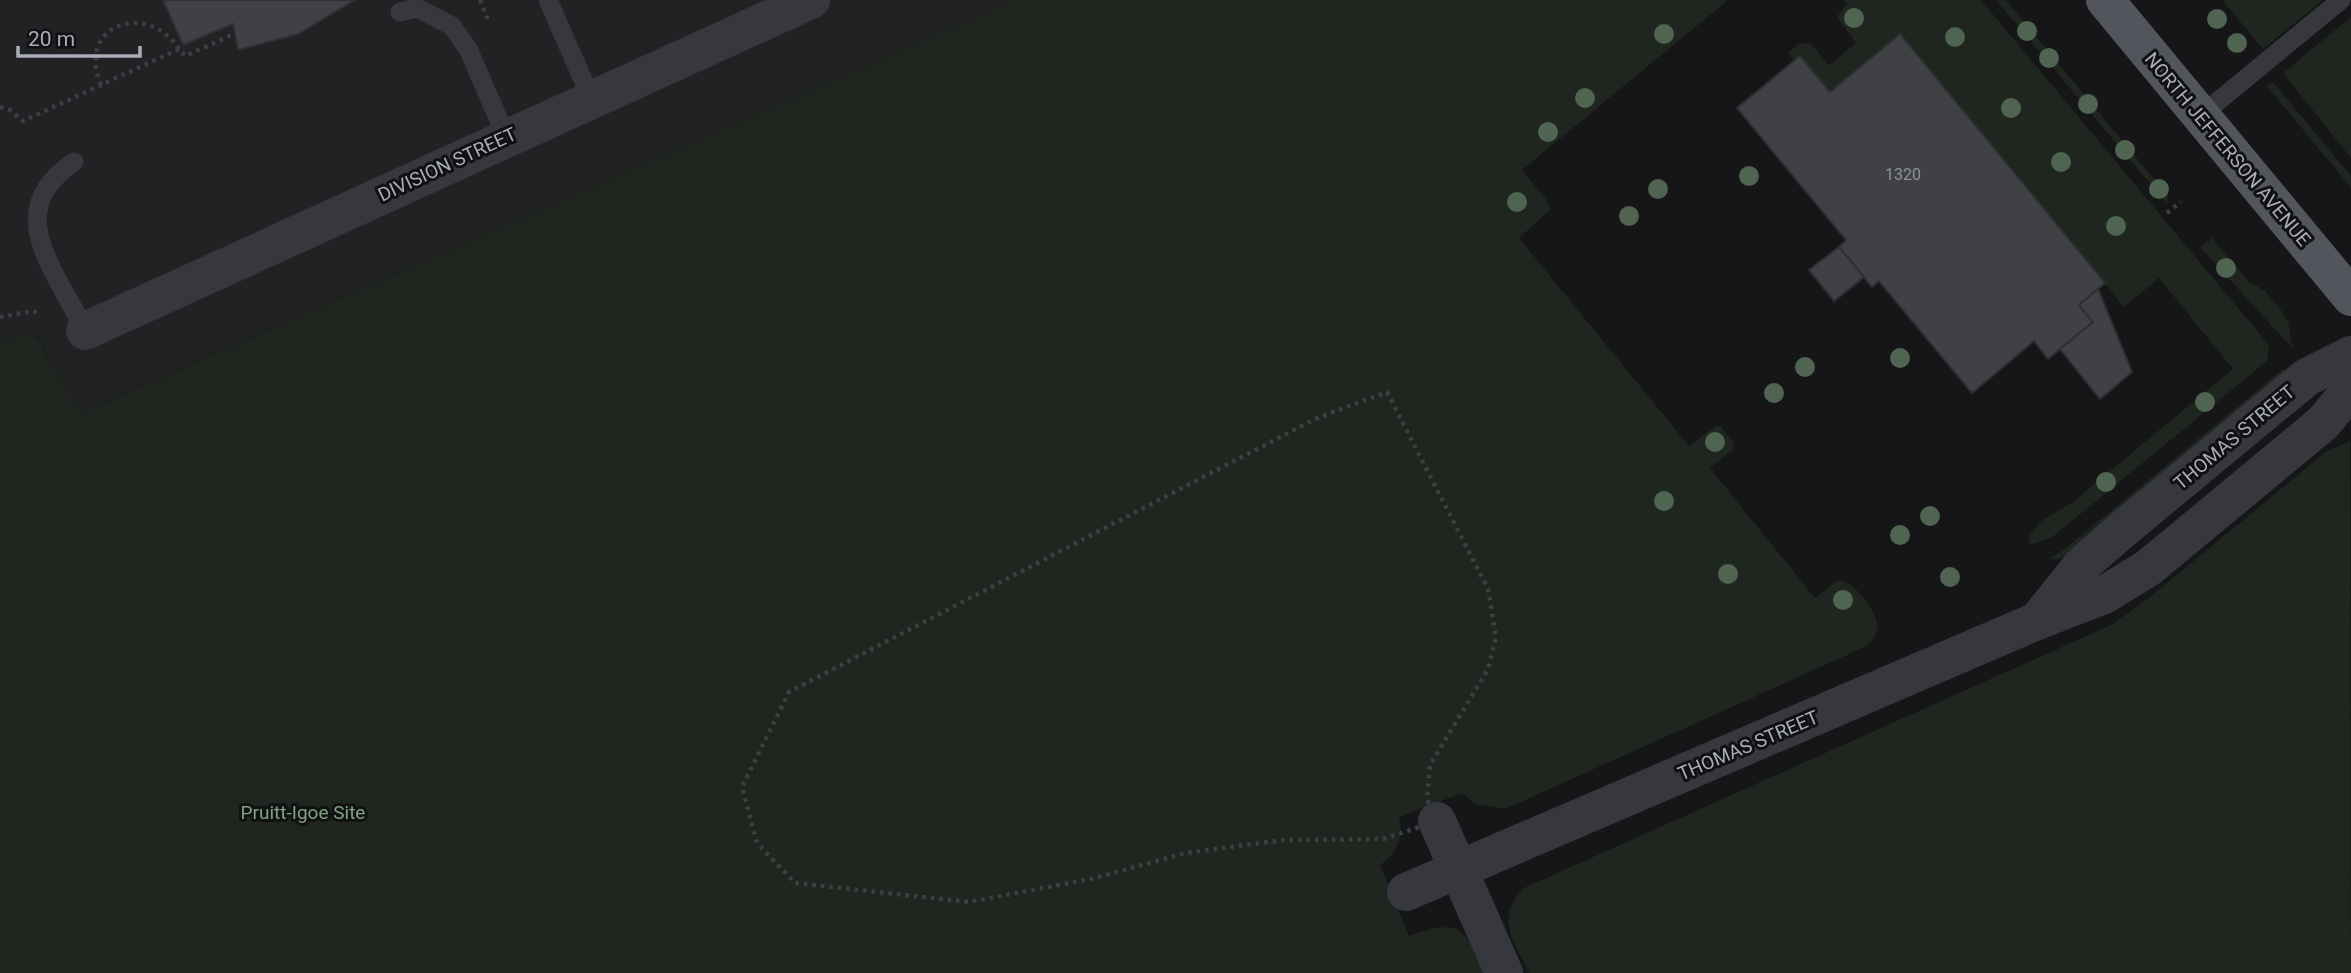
<svg xmlns="http://www.w3.org/2000/svg" width="2351" height="973" font-family="Roboto,sans-serif">
<rect width="100%" height="100%" fill="#161618"/>
<path fill="#222225" d="M0,0H1015L78,414L38,336L0,340Z"/>
<g fill="#1e261f">
<path d="M1015,0H1728L1522,170L1546,199L1550,210L1519,238L1689,446L1716,426L1721,427L1734,443L1732,450L1710,468L1815,598L1838,580C1853,580 1878,611 1877,626C1877,635 1873,641 1867,646L1505,809L1476,804L1462,793L1399,817C1404,837 1397,854 1380,865L1409,936C1460,918 1464,927 1484,973H0V340L37,336L79,414Z"/>
<path d="M1844,0H1981L2269,345L2267,361L2051,538L2030,545L2028,538L2040,522L2074,501L2233,369L2159,278L2124,307L1900,34L1830,92L1800,56L1794,60L1788,53L1800,43L1811,44L1829,65L1856,43L1837,17L1847,4Z"/>
<path d="M1996,0H2006L2168,196L2167,204Z"/>
<path d="M2222,0H2323L2263,49Z"/>
<path d="M2351,17V158L2283,73Z"/>
<path d="M2273,82L2351,176V188L2267,86Z"/>
<path d="M2212,238L2248,281L2265,291L2279,307L2288,322L2293,349L2200,247Z"/>
<path d="M2283,369L2287,373L2075,551L2059,559H2049L2066,548Z"/>
<path d="M2350,441L2351,973H1529C1514,941 1494,918 1524,888L2111,625L2145,601L2327,451Z"/>
</g>
<g fill="#404145" stroke="#303034" stroke-width="2">
<path d="M163,0H355L298,34L238,50L233,24L183,45Z"/>
<path d="M1900,34L2105,283L2079,305L2093,322L2060,349L2048,359L2034,341L1972,393L1879,281L1872,287L1839,247L1846,240L1737,108L1800,56L1830,92Z"/>
<path d="M1839,247L1864,277L1834,301L1809,270Z"/>
<path d="M2098,289L2132,372L2100,399L2060,349L2093,322L2079,305Z"/>
</g>
<g fill="none" stroke-linecap="round" stroke-linejoin="round">
<g stroke="#3d3f44" stroke-width="4.5" stroke-dasharray="3.5 5" stroke-linecap="butt">
<path d="M480,0L489,22"/>
<path d="M101,85C75,25 147,0 179,49"/>
<path d="M0,107L10,110L23,121L179,49L185,56L234,34"/>
<path d="M2167,213L2181,202"/>
<path d="M0,317L33,311L41,315"/>
<path d="M1387,392L1488,589L1496,638L1488,669L1430,765L1427,799L1437,821L1383,839L1283,840L1186,853L1091,879L969,902L795,883L757,843L742,787L789,692L1315,419Z"/>
</g>
<g stroke="#37383d" stroke-width="19">
<path d="M548,0L591,98"/>
<path d="M400,12L417,8L452,26L468,49L506,136"/>
<path d="M2200,116L2341,0"/>
<path d="M74,162C0,211 56,270 85,331"/>
</g>
<g stroke="#37383d" stroke-width="38">
<path d="M85,331L811,0"/>
<path d="M2037,621L2082,565L2122,530L2307,377L2351,355"/>
<path d="M1437,821L1504,973"/>
<path d="M1406,892L2037,621L2104,595L2148,568L2323,423L2351,389"/>
</g>
<path stroke="#53555c" stroke-width="38" d="M2105,0L2351,297"/>
</g>
<g fill="#506452">
<circle cx="1854" cy="18" r="10"/>
<circle cx="2217" cy="19" r="10"/>
<circle cx="2027" cy="31" r="10"/>
<circle cx="1664" cy="34" r="10"/>
<circle cx="1955" cy="37" r="10"/>
<circle cx="2237" cy="43" r="10"/>
<circle cx="2049" cy="58" r="10"/>
<circle cx="1585" cy="98" r="10"/>
<circle cx="2088" cy="104" r="10"/>
<circle cx="2011" cy="108" r="10"/>
<circle cx="1548" cy="132" r="10"/>
<circle cx="2125" cy="150" r="10"/>
<circle cx="2061" cy="162" r="10"/>
<circle cx="1749" cy="176" r="10"/>
<circle cx="1658" cy="189" r="10"/>
<circle cx="2159" cy="189" r="10"/>
<circle cx="1517" cy="202" r="10"/>
<circle cx="1629" cy="216" r="10"/>
<circle cx="2116" cy="226" r="10"/>
<circle cx="2226" cy="268" r="10"/>
<circle cx="1900" cy="358" r="10"/>
<circle cx="1805" cy="367" r="10"/>
<circle cx="1774" cy="393" r="10"/>
<circle cx="2205" cy="402" r="10"/>
<circle cx="1715" cy="442" r="10"/>
<circle cx="2106" cy="482" r="10"/>
<circle cx="1664" cy="501" r="10"/>
<circle cx="1930" cy="516" r="10"/>
<circle cx="1900" cy="535" r="10"/>
<circle cx="1728" cy="574" r="10"/>
<circle cx="1950" cy="577" r="10"/>
<circle cx="1843" cy="600" r="10"/>
</g>
<g text-anchor="middle" stroke-width="6" stroke-linejoin="round" paint-order="stroke">
<g font-size="16" fill="#8e929b">
<text x="1903" y="180">1320</text>
</g>
<g font-size="19" fill="#a8adb8" stroke="#111113">
<text transform="translate(2228 149) rotate(50)" y="7">NORTH JEFFERSON AVENUE</text>
<text transform="translate(447 164) rotate(-25)" y="7">DIVISION STREET</text>
<text transform="translate(2234 437) rotate(-40)" y="7">THOMAS STREET</text>
<text transform="translate(1748 745) rotate(-23)" y="7">THOMAS STREET</text>
</g>
<g font-size="19" fill="#7fa381" stroke="#111113">
<text x="303" y="819">Pruitt-Igoe Site</text>
</g>
</g>
<path d="M18 46v10h122v-10" fill="none" stroke="#a8adb8" stroke-width="3.5"/>
<text x="28" y="46" font-size="21" fill="#a8adb8" stroke="#111113" stroke-width="5" paint-order="stroke">20 m</text>
</svg>
